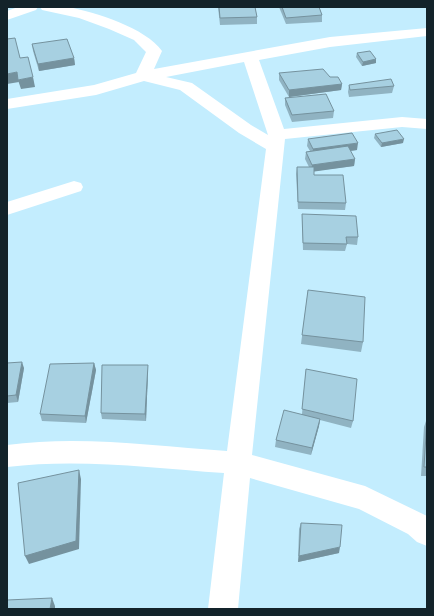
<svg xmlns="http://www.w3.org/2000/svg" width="434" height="616" font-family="'Work Sans',sans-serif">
<rect width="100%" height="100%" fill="#c3edfe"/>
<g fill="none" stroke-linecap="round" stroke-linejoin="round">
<g fill="#fff" fill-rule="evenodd">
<path d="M18,7H38L36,10L7,20V11Z"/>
<path d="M40,7C49,7 59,6 68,7C95,12 146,28 162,51L154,69L330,37L427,28V36L330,47L259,60L284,129L402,117L427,119V129L402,127L285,139L252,455L365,486L427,516V546L417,542L408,534L359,509L250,478L238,609H208L224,473C152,468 79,458 7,467V445C80,435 154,446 227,451L266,149L239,133L180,90L144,81L96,95L7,109V99L94,85L136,73L146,52L134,40L109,29L79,18L42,10ZM244,62L268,135L251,125L192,83L166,77Z"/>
<path d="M74,181L81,183L83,187L81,191L7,215V202Z"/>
</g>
</g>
<g fill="#90b3c2">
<path d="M218,7H255L257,17V24L220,25Z"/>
<path d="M279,7H319L322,15V22L286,24Z"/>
<path d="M32,44L74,58L75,65L39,71L33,51Z"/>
<path d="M357,53L376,59V63L362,66L356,57Z"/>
<path d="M279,73L330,77L342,84L341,90L289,97L279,80Z"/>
<path d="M349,85L394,86L392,93L349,97L348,92Z"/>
<path d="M285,98L334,111L333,118L292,122L285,105Z"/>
<path d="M375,134L403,143L381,147L374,138Z"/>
<path d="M308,139L357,150L350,151L355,159L354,166L314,171V175L346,203L345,210L298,209L296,174L297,167H309L305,159L306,152L310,151L307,146Z"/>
<path d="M302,214L358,237L357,245L347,244L345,251L303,250L302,222Z"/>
<path d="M308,290L363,342L361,352L301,344Z"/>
<path d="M7,363L24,368L18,402L7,403Z"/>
<path d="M94,363L96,370L86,423L42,421L40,414Z"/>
<path d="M306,369L353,421L351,428L320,420L319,426L311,455L275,447L276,440L302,414Z"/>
<path d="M148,372L146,421L102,419L101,413Z"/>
<path d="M427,418V476H421L424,427Z"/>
<path d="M301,523L339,553L298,562L299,529Z"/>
</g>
<g fill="#75929e">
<path d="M74,58L75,65L39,71L38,64Z"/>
<path d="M376,59V63L362,66L363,62Z"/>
<path d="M17,72L19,82L7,84V74Z"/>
<path d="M33,77L35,87L21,89L18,80Z"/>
<path d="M342,84L341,90L289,97V90Z"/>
<path d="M404,139L403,143L381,147L382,143Z"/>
<path d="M358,143L357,150L312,156L313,149Z"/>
<path d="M355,159L354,166L311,172L312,165Z"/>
<path d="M22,362L24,368L18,402L16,395Z"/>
<path d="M94,363L96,370L86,423L85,416Z"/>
<path d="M148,365V372L146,421L145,414Z"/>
<path d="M320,419L319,426L311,455L312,448Z"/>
<path d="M79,470L81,479L79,549L29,564L25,556Z"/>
<path d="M340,547L339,553L298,562L299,556Z"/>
<path d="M52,598L55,606V609H50Z"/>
</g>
<g fill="#a7d0e1" stroke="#75929e">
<path d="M219,7H255L257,17L220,18Z"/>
<path d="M282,7H319L322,15L286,18Z"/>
<path d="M15,38L20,58L28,57L33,77L18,80L17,72L7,74V39Z"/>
<path d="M67,39L74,58L38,64L32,44Z"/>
<path d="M370,51L376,59L363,62L357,53Z"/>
<path d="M323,69L330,77H338L342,84L289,90L279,73Z"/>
<path d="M391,79L394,86L350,90L349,85Z"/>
<path d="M326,94L334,111L292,115L285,98Z"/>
<path d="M397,130L404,139L382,143L375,134Z"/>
<path d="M352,133L358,143L313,149L308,139Z"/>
<path d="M348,146L355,159L312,165L306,152Z"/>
<path d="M297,167H314V175H343L346,203L298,202Z"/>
<path d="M302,214L356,216L358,237H346L347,244L303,243Z"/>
<path d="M308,290L365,297L363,342L302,335Z"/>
<path d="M22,362L16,395L7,396V363Z"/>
<path d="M94,363L85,416L40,414L50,364Z"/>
<path d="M102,365H148L145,414L101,413Z"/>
<path d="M306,369L357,379L353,421L302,409Z"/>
<path d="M284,410L320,419L312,448L276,440Z"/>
<path d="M427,419V467H424Z"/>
<path d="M79,470L76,541L25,556L18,483Z"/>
<path d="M301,523L342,525L340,547L299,556Z"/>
<path d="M52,598L50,609H7V600Z"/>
</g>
<rect width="434" height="616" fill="none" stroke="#13232a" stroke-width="16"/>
</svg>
